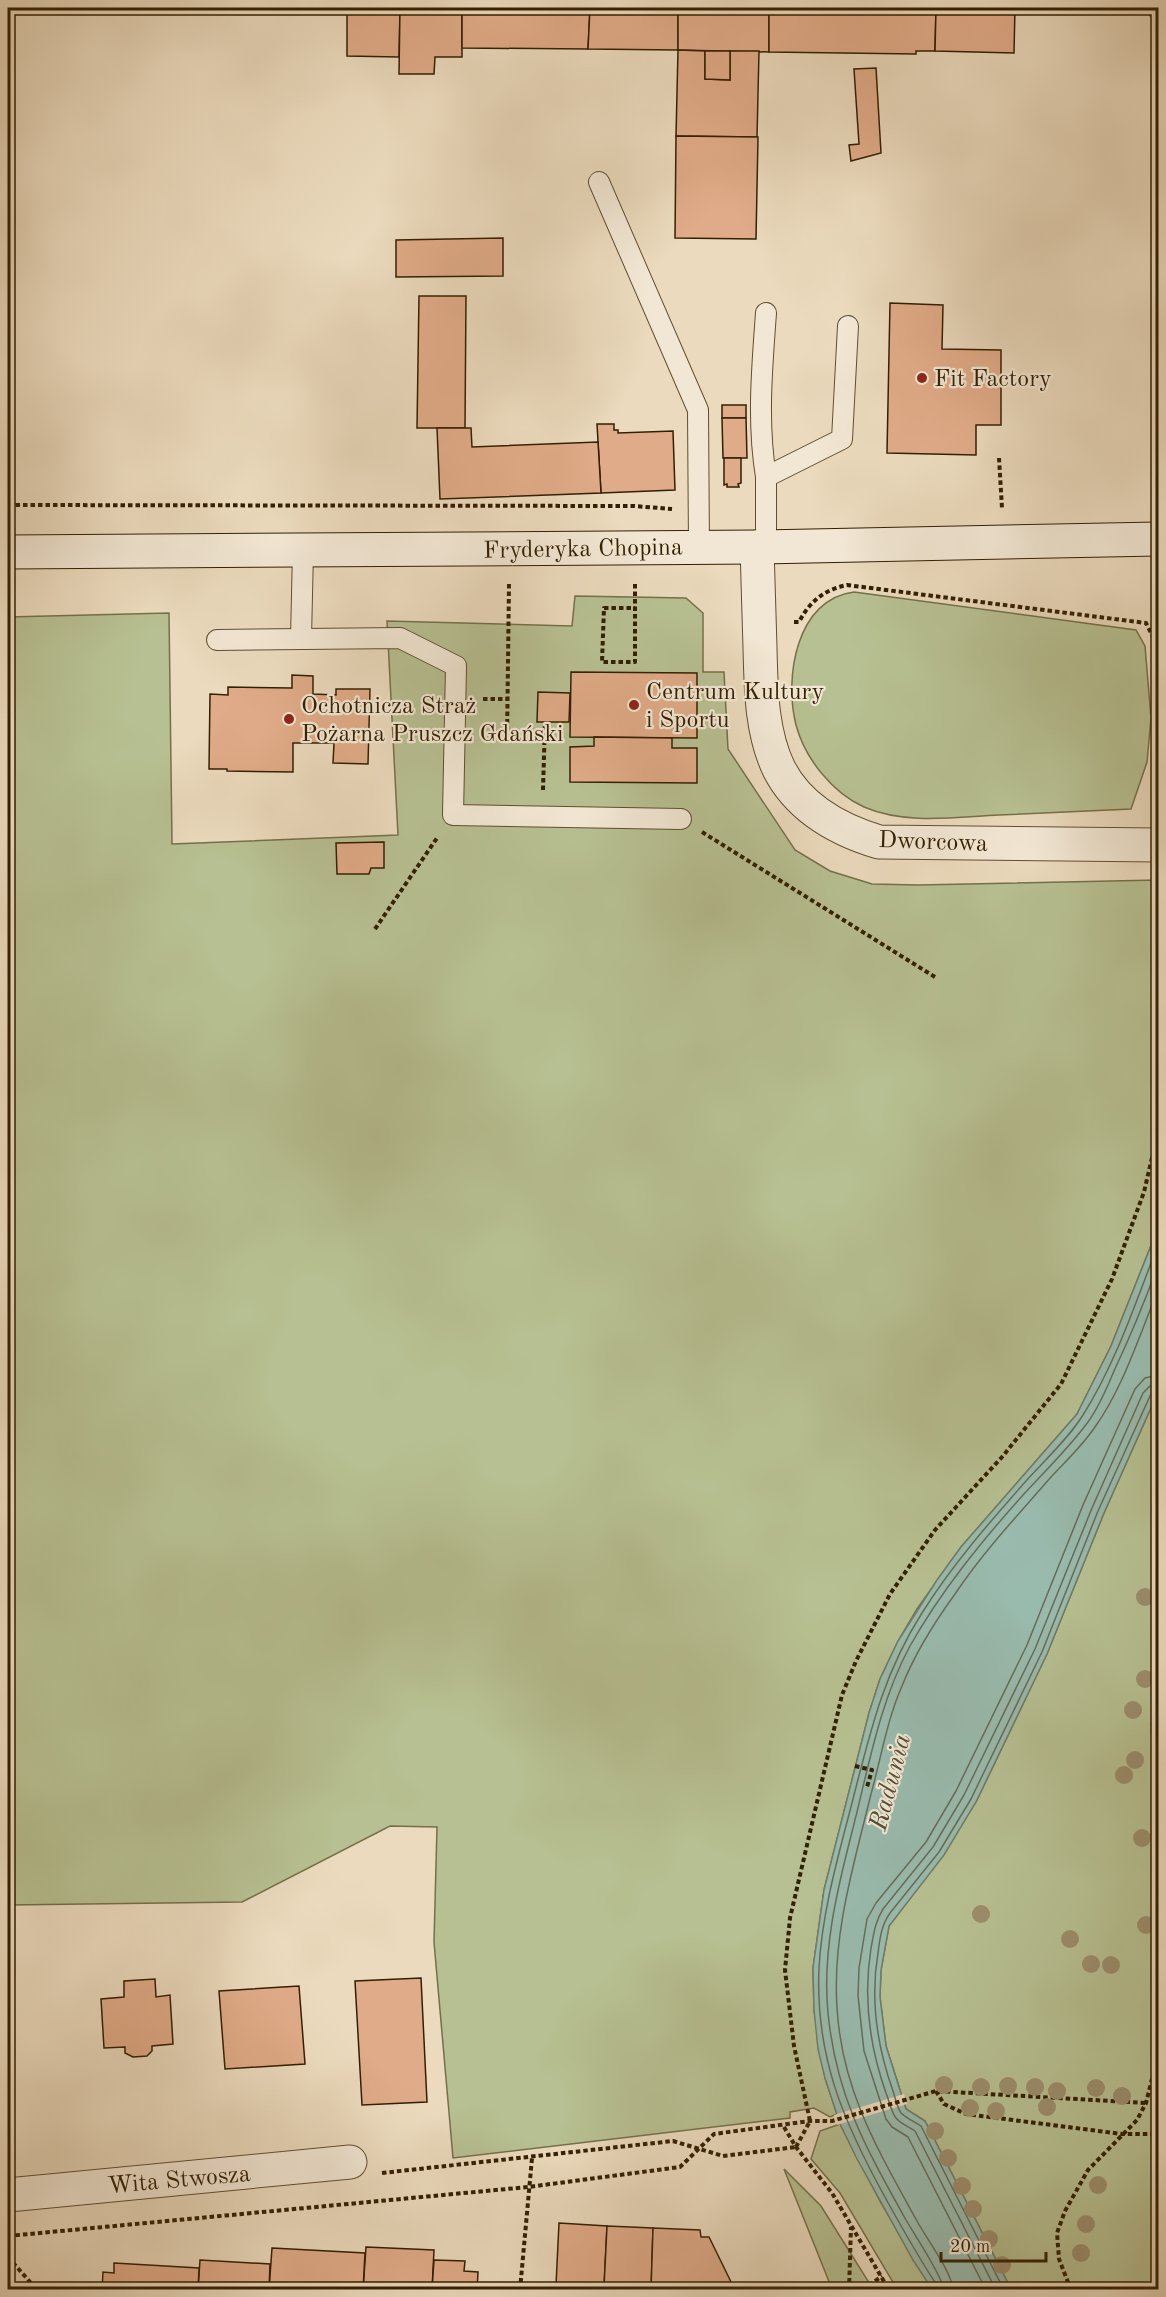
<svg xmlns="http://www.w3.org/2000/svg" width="1166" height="2297" font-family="'Old Standard TT',serif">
<rect width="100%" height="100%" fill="#ebdabd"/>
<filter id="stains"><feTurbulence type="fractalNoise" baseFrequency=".00333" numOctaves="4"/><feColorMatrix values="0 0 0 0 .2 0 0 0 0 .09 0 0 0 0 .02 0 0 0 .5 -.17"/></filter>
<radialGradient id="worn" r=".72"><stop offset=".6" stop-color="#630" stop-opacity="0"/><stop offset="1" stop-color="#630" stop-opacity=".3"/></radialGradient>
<g fill="#b7c092" stroke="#75704a" stroke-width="1.5">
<path d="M854,592L1136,630L1145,646L1151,718L1147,762L1131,809C1087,811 1043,813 999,815C955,817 906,825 864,807C833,793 805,759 796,725C784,678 796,599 854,592Z"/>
<path d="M575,596L686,598L703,613V672H724L728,749L795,850L830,871L872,884L918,885L1158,880V1228L1111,1346L1077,1414L961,1547L917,1609L898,1641L880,1679L869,1713L824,1890L813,1968L814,2010L825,2078L837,2114L830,2117L814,2108L790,2112V2118L453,2158L434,1942L437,1827L390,1826L242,1902L8,1905V617L169,613L172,844L398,835L387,621L572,626Z"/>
<path d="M1158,1392V2289H1011L925,2121L906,2109L886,2046L880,1997L881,1970L889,1926L923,1881L976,1802L1047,1654L1104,1513Z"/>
<path d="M840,2124L881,2203L932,2289H897L840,2193L811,2159L820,2131Z"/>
<path d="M784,2169L821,2206L873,2289H832Z"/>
</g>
<g fill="#99bbae" stroke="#707d69" stroke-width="1.5">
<path d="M1146,8H1158V32Z"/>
<path d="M1158,1228V1392L1104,1513L1047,1654L976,1802L944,1855L889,1926L881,1970L880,1997L886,2046L906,2109L925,2121L1011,2289H932L913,2260L856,2157L840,2124L825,2078L818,2049L814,2010L813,1968L824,1890L869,1713L880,1679L898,1641L937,1580L961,1547L1077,1414L1111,1346Z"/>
</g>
<path fill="#ebdabd" d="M904,2094L907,2104L837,2125L834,2115Z"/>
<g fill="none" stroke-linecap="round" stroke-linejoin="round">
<g stroke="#666d58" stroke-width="1.5">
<path d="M936,2290V2284C918,2256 902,2228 886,2199C844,2123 815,2057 819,1968C822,1912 838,1857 852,1803C870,1733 883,1674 922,1613C952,1565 989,1523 1026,1481C1045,1460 1068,1439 1083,1415C1116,1363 1136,1301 1158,1245"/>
<path d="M944,2290C943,2277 914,2234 906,2220C866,2148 836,2096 828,2013C822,1952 837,1890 852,1832C868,1770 879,1703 910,1646C941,1591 981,1542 1023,1495C1045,1471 1069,1448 1088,1422C1099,1407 1107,1388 1114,1371C1130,1337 1145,1301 1158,1265"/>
<path d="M953,2290C952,2272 926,2238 917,2221C878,2150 842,2091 837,2008C832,1935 854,1864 871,1794C881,1758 887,1720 902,1686C915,1653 934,1623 955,1594C983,1552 1018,1515 1051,1477C1066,1461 1083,1445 1095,1427C1123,1388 1140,1334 1158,1290"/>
<path d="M986,2290L908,2137L892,2127L886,2119L864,2051L858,1996L859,1968L867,1919L876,1903L926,1842L956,1791L1027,1645L1083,1505L1135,1389L1145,1378L1158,1375"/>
<path d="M996,2290L915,2131C909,2127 901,2124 896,2118C891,2112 889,2100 886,2093C869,2045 863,1998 871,1948C874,1933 875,1922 883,1909L933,1847L964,1795L1035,1649L1092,1508L1143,1393L1150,1386L1158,1384"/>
<path d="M1004,2290L921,2126C915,2122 906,2118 901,2113C897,2107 895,2097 893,2091C877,2046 870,2000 878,1953C880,1938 881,1926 890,1913L939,1852L971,1799L1042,1652L1098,1511L1150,1396L1153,1392H1158"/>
</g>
</g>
<g fill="#e0ab88" stroke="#331f01" stroke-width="1.5">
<path d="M347,8H400L399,57L347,56Z"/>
<path d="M400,8H462V57H435L434,74H399Z"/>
<path d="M462,8H590L588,49L462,48Z"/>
<path d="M590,8H678V50L588,49Z"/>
<path d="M678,8H769V52L678,50Z"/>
<path d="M769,8H936L935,51H916V54L769,52Z"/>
<path d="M936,8H1015L1014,53L935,51Z"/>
<path d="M678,50L705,51V79L730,80V51H759L757,137L676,136Z"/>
<path d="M705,51H730V80L705,79Z"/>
<path d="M876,68L881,153L851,161L849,145L859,144L854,69Z"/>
<path d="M676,136L758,137L756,239L675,238Z"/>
<path d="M503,238V276L396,277V240Z"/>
<path d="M419,296H466L465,428H417Z"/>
<path d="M890,303L943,305L942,349L1001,350V425H976V455L887,453Z"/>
<rect x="722" y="405" width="24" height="13"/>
<path d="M722,418H746L747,458H723Z"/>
<path d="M597,424H614V430H618V433L673,431L675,490L601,493Z"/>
<path d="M437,428H471L472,447L598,442L601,493L440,499Z"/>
<path d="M724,458H741V483L738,484L739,487H727V484L724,485Z"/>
<path d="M571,672L697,673V738L570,737Z"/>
<path d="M292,675L313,676V694L336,695V689H370L368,764L333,763L334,743H293V772L227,771V769H209L210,694L228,695V687L292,688Z"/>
<path d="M538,692L570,693L569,722H537Z"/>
<path d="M594,737L672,738V748H697V783L570,782V747L594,746Z"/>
<path d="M384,842V868H371L369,874H337L336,843Z"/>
<path d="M421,1978L427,2102L362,2105L355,1981Z"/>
<path d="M155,1979L156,1997L170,1995L173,2044L152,2046V2051L147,2056L133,2057L125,2053V2047L104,2048L101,1999L124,1997V1981Z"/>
<path d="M299,1986L305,2064L225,2069L219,1991Z"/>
<path d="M559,2223L607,2226L604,2287L556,2285Z"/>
<path d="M607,2226L653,2228L651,2290L604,2287Z"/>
<path d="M653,2228L700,2230L701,2237H709L735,2290H651Z"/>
<path d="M366,2247L434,2250L432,2290H363Z"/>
<path d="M272,2248L365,2253L363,2290H269Z"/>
<path d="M200,2260L270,2264L269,2290H198Z"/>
<path d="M434,2260L465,2261L464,2271L478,2272L477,2290H432Z"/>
<path d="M114,2263L199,2268L198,2290H102L103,2272L114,2273Z"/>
</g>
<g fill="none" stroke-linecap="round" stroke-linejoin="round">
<defs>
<g id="service">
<path d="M599,182L698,410L699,547"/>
<path d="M766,477C757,422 762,368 766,313"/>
<path d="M766,547V477L842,439L848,326"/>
<path d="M301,638L303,551"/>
<path d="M217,640L400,638L456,666L453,815L681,819"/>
</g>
<path id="minor" d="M8,2195L350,2162"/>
<path id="tertiary" d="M757,547C758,581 759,614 760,648C761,687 761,732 779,769C799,808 839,830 879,842L1158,845"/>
<path id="secondary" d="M8,552L757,547L1158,539"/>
</defs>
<use href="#service" stroke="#614e30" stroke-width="22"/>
<use href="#minor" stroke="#614e30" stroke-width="35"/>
<use href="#tertiary" stroke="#614e30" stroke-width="35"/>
<use href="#secondary" stroke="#331f01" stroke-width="35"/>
<g stroke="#331f01" stroke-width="4" stroke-dasharray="4.5 3" stroke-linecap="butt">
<path d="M999,458L1002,508"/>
<path d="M8,505L634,506L672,509"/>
<path d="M509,584L507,740H544"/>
<path d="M635,584C635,610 635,636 635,662H602L604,608H635"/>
<path d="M794,622H799C810,601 824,590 847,585L1146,623L1155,641L1158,686"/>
<path d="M483,699H507"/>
<path d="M543,790L545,722"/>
<path d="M702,832L935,977"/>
<path d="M375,929L437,838"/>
<path d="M1158,1700C1149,1724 1153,1744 1158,1769"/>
<path d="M855,1766L872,1770L867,1787"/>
<path d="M936,2091L944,2104L966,2114L1122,2134H1158"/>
<path d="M784,2127L796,2147L832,2193L889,2290"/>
<path d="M796,2147L810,2121L794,2046L785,1970L790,1918L842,1695L856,1661L890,1594L935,1530L1002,1457L1061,1384L1112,1279L1144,1192L1158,1132"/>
<path d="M382,2173L673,2141L723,2156L796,2147"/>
<path d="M8,2236L528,2187L680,2167L714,2134L810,2121H832L936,2091L1146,2103"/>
<path d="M8,2257L37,2290"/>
<path d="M520,2290L532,2158"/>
<path d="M849,2290L851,2227"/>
<path d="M863,2290L882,2276"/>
<path d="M1071,2290L1059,2259L1057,2233L1065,2211L1088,2170L1137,2120L1146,2103L1158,2055"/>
</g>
<use href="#service" stroke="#f2e7d4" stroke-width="20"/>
<use href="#minor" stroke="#f2e7d4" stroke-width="33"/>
<use href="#tertiary" stroke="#f2e7d4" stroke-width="33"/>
<use href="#secondary" stroke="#f2e7d4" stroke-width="33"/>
</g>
<g fill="#9c8e6d">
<circle cx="1145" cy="1597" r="9"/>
<circle cx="1145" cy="1679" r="9"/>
<circle cx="1133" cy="1710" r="9"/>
<circle cx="1135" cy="1760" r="9"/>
<circle cx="1124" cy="1775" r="9"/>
<circle cx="1142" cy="1838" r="9"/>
<circle cx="981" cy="1914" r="9"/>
<circle cx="1146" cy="1925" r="9"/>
<circle cx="1070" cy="1939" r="9"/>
<circle cx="1091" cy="1964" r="9"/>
<circle cx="1111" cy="1965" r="9"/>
<circle cx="944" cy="2085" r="9"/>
<circle cx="1008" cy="2086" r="9"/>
<circle cx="981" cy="2087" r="9"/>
<circle cx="1035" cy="2087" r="9"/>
<circle cx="1096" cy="2088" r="9"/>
<circle cx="1057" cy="2091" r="9"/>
<circle cx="1122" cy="2096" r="9"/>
<circle cx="1047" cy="2107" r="9"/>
<circle cx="970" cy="2108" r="9"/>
<circle cx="996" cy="2111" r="9"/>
<circle cx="935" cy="2131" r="9"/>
<circle cx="948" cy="2158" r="9"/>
<circle cx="1098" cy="2185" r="9"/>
<circle cx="962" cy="2186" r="9"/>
<circle cx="973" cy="2209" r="9"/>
<circle cx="1086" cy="2224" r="9"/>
<circle cx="989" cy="2239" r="9"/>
<circle cx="1081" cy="2253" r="9"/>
<circle cx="1002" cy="2265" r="9"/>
</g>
<g fill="#8f2418" stroke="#f2e7d4" stroke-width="2">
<circle cx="922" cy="378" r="6"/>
<circle cx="634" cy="705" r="6"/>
<circle cx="289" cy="719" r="6"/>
</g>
<g text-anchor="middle" stroke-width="4.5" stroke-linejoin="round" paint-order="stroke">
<g font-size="24" fill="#331f01" stroke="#f2e7d4" text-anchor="start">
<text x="934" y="386">Fit Factory</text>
<text x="646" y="699">Centrum Kultury<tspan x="646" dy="28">i Sportu</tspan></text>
<text x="301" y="713">Ochotnicza Straż<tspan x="301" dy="28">Pożarna Pruszcz Gdański</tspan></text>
</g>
<g font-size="24" fill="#331f01" stroke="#f2e7d4">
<text transform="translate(583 548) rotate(-1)" y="8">Fryderyka Chopina</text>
<text transform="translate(933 841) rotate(2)" y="8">Dworcowa</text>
<text transform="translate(179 2179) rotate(-5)" y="8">Wita Stwosza</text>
</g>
<g font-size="26" font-style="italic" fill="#524e35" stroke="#f2e7d4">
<text transform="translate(889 1782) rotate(-75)" y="9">Radunia</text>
</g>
</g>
<rect width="1166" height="2297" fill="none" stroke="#ebdabd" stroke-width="30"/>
<rect x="9" y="9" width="1148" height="2279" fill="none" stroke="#331f01" stroke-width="3"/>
<rect x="15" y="15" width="1136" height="2267" fill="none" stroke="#331f01" stroke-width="1.5"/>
<path d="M941 2252v9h105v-9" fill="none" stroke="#331f01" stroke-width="3"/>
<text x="950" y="2252" font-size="18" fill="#331f01" stroke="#f2e7d4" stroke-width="4.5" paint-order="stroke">20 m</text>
<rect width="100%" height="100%" filter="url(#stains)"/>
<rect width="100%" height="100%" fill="url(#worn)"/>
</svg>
